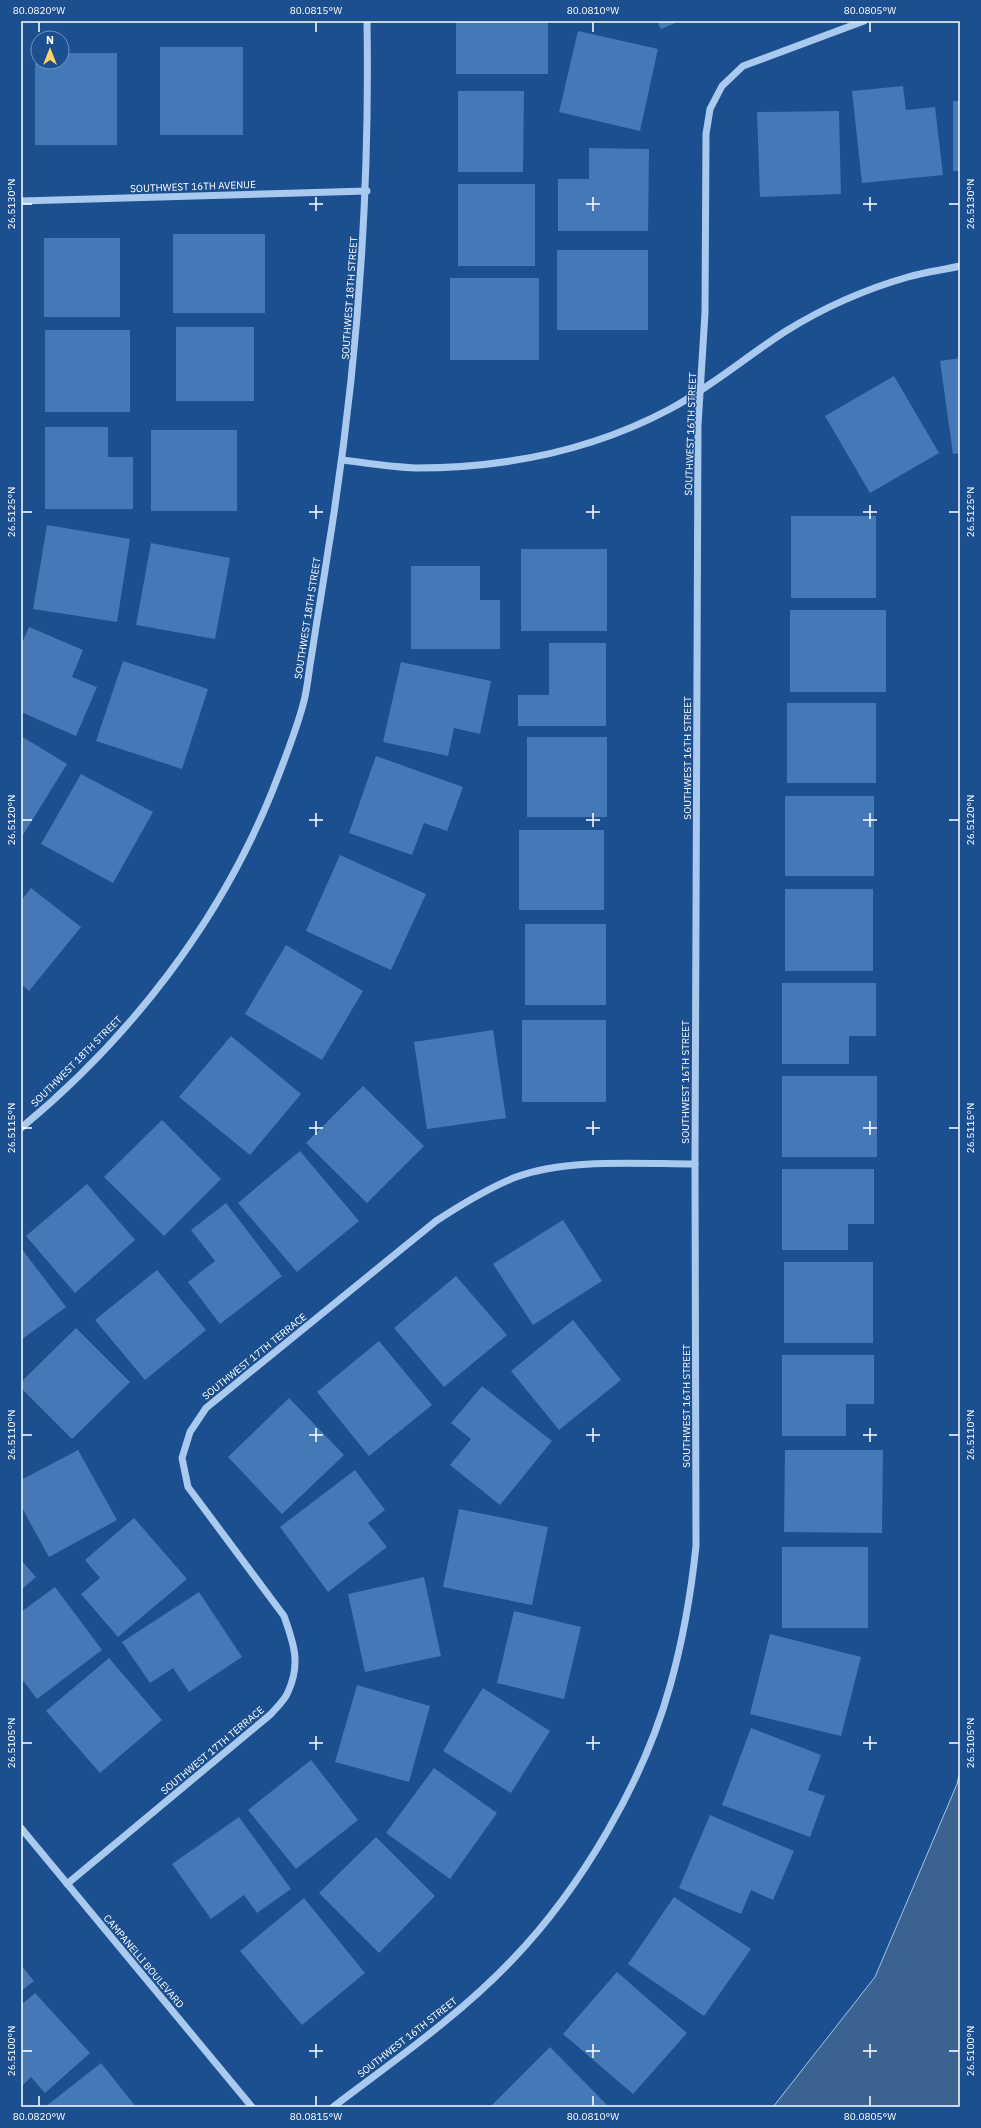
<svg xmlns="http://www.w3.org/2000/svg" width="981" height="2128" font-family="'IBM Plex Sans',sans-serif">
<rect width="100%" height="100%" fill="#1b4f8f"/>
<path fill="#3c6290" stroke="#9cc4f0" d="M960,1771V2107H773L875,1977L957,1784Z"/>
<g fill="#4478b7">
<rect x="456" y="21" width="92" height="53"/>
<path d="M657,21H680L661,29Z"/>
<path d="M578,31L658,49L640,131L559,112Z"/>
<rect x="160" y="47" width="83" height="88"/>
<path d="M35,53H38V62H62V53H117V145H35Z"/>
<path d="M903,86L906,110L935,107L943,175L862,183L852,91Z"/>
<path d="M458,91H524L523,172H458Z"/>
<rect x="953" y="101" width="7" height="70"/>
<path d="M839,111L841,194L760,197L757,112Z"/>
<path d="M589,148L649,149L648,231H558V179H589Z"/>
<rect x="458" y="184" width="77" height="82"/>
<rect x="173" y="234" width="92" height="79"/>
<rect x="44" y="238" width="76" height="79"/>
<rect x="557" y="250" width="91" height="80"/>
<rect x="450" y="278" width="89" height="82"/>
<rect x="176" y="327" width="78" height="74"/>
<rect x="45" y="330" width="85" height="82"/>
<path d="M960,358V453L953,454L940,361Z"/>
<path d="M894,376L939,453L870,493L825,416Z"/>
<path d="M45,427H108V457H133V509H45Z"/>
<rect x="151" y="430" width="86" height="81"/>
<rect x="791" y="516" width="85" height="82"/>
<path d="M47,525L130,539L117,622L33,609Z"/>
<path d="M151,543L230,558L215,639L136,625Z"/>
<rect x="521" y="549" width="86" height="82"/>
<path d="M411,566H480V600H500V649H411Z"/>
<rect x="790" y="610" width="96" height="82"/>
<path d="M29,627L83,650L72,677L97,687L76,736L21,712V645Z"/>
<path d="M549,643H606V726H518V695H549Z"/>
<path d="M123,661L208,689L182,769L96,741Z"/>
<path d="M401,662L491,681L480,734L454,728L448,756L383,742Z"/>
<rect x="787" y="703" width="89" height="80"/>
<path d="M21,736L67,764L23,835L21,833Z"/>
<rect x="527" y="737" width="80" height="80"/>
<path d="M376,756L463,787L447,831L424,823L412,855L349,833Z"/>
<path d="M81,774L153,812L113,883L41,844Z"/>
<rect x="785" y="796" width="89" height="80"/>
<rect x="519" y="830" width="85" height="80"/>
<path d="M340,855L426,894L391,970L306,931Z"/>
<path d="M31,888L81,927L29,991L21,984V901Z"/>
<rect x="785" y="889" width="88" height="82"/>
<rect x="525" y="924" width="81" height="81"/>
<path d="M286,945L363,991L322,1060L245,1014Z"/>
<path d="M782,983H876V1036H849V1064H782Z"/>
<rect x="522" y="1020" width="84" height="82"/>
<path d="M493,1030L506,1118L427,1129L414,1042Z"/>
<path d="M231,1036L301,1094L250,1155L179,1097Z"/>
<rect x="782" y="1076" width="95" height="81"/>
<path d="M363,1086L424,1146L367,1203L306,1143Z"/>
<path d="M162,1120L221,1179L164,1236L104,1177Z"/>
<path d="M300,1151L359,1221L297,1272L238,1203Z"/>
<path d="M782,1169H874V1224H848V1250H782Z"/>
<path d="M87,1184L135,1240L75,1293L26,1236Z"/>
<path d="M226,1203L282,1276L220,1324L188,1282L215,1261L191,1230Z"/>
<path d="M563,1220L602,1281L533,1325L493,1264Z"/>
<path d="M21,1248L66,1307L21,1340Z"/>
<rect x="784" y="1262" width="89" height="81"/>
<path d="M157,1270L206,1330L145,1380L95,1320Z"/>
<path d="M456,1276L507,1335L444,1387L394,1328Z"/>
<path d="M573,1320L621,1380L559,1430L511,1371Z"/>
<path d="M76,1328L130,1382L72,1439L21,1388V1382Z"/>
<path d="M379,1341L432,1405L369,1456L317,1392Z"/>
<path d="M782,1355H874V1404H846V1436H782Z"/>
<path d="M482,1386L552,1441L500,1505L450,1465L471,1439L451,1423Z"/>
<path d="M289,1398L344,1455L282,1514L228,1457Z"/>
<path d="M78,1450L117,1520L49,1557L21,1506V1480Z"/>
<path d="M785,1450H883L882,1533L784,1532Z"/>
<path d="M355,1470L385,1510L368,1523L387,1547L328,1592L280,1527Z"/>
<path d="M459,1509L548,1527L532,1605L443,1587Z"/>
<path d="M134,1518L187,1579L118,1637L81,1594L100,1578L85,1560Z"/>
<rect x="782" y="1547" width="86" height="81"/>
<path d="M21,1560L36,1577L21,1590Z"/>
<path d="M424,1577L441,1656L365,1672L348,1594Z"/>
<path d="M55,1587L102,1650L37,1699L21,1678V1612Z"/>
<path d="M199,1592L242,1657L189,1692L173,1668L150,1683L122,1642Z"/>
<path d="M514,1611L581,1627L564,1699L497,1683Z"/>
<path d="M770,1634L861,1657L841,1736L750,1714Z"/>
<path d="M109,1658L162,1720L100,1773L46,1711Z"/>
<path d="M357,1685L430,1706L409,1782L335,1762Z"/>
<path d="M483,1688L550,1731L511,1793L443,1751Z"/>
<path d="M751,1728L821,1755L808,1790L825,1796L810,1837L722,1805Z"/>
<path d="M311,1760L358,1820L296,1869L248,1810Z"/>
<path d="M434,1768L497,1813L450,1879L386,1833Z"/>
<path d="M710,1815L794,1851L773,1900L751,1890L741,1914L679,1888Z"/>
<path d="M239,1817L291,1889L257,1913L244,1895L211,1919L172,1864Z"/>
<path d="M376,1837L435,1896L379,1953L319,1893Z"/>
<path d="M674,1897L751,1949L704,2016L628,1964Z"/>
<path d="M304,1898L365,1973L302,2025L240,1951Z"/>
<path d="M21,1965L34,1981L21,1991Z"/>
<path d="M617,1972L687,2033L633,2094L563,2034Z"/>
<path d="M35,1993L90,2053L45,2093L31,2077L21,2087V2005Z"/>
<path d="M550,2047L609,2107H493L492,2105Z"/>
<path d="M101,2063L136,2107H45Z"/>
</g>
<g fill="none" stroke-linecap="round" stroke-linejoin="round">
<g stroke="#a9c9ee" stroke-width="7">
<path d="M21,201L367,191"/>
<path d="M343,460C367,463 392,467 416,468C504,468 591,451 670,409C711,387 747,356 786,331C823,308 866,289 908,277C925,272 943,270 960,266"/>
<path d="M21,1128C130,1038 219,923 272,792C283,764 297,729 304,701C308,685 309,668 312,653C317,619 323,585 328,551C357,374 370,201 367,21"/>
<path d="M21,1828L252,2107"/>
<path d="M67,1884L271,1714C276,1708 285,1700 288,1692C301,1664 294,1644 284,1616L188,1487L182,1458L190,1432L206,1408L436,1221C462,1204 488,1188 516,1177C567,1158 640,1164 695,1164"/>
<path d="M333,2107C395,2060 460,2015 513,1959C581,1888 644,1781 670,1686C683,1640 691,1594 696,1546L695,1164L698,425L705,313L706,134L710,109L722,86L743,66L864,21"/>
</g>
</g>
<path fill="none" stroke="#fff" stroke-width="1.5" d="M39,22V32M316,22V32M593,22V32M870,22V32M316,197V211M593,197V211M870,197V211M22,204H32M309,204H323M586,204H600M863,204H877M949,204H959M316,505V519M593,505V519M870,505V519M22,512H32M309,512H323M586,512H600M863,512H877M949,512H959M316,813V827M593,813V827M870,813V827M22,820H32M309,820H323M586,820H600M863,820H877M949,820H959M316,1121V1135M593,1121V1135M870,1121V1135M22,1128H32M309,1128H323M586,1128H600M863,1128H877M949,1128H959M316,1428V1442M593,1428V1442M870,1428V1442M22,1435H32M309,1435H323M586,1435H600M863,1435H877M949,1435H959M316,1736V1750M593,1736V1750M870,1736V1750M22,1743H32M309,1743H323M586,1743H600M863,1743H877M949,1743H959M316,2044V2058M593,2044V2058M870,2044V2058M22,2051H32M309,2051H323M586,2051H600M863,2051H877M949,2051H959M39,2096V2106M316,2096V2106M593,2096V2106M870,2096V2106"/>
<g text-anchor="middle" stroke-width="3" stroke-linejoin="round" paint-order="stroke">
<g font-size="10" fill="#fff" stroke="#1b4f8f">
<text transform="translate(193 186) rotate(-2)" y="4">SOUTHWEST 16TH AVENUE</text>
<text transform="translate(349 298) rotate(-86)" y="4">SOUTHWEST 18TH STREET</text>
<text transform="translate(690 434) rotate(-88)" y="4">SOUTHWEST 16TH STREET</text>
<text transform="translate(307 618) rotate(-81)" y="4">SOUTHWEST 18TH STREET</text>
<text transform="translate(687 758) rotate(-90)" y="4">SOUTHWEST 16TH STREET</text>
<text transform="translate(76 1061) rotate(-45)" y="4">SOUTHWEST 18TH STREET</text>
<text transform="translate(685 1082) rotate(-90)" y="4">SOUTHWEST 16TH STREET</text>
<text transform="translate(254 1356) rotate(-39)" y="4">SOUTHWEST 17TH TERRACE</text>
<text transform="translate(686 1406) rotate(-90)" y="4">SOUTHWEST 16TH STREET</text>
<text transform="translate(212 1750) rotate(-40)" y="4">SOUTHWEST 17TH TERRACE</text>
<text transform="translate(144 1961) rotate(50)" y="4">CAMPANELLI BOULEVARD</text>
<text transform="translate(407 2037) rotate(-38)" y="4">SOUTHWEST 16TH STREET</text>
</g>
</g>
<rect width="981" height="2128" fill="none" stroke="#1b4f8f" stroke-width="44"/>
<g transform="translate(50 50)"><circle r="19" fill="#1b4f8f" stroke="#7695bc"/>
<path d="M0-3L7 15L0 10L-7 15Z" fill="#ffd166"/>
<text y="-6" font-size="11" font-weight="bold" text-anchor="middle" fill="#ffffff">N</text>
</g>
<rect x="22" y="22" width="937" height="2084" fill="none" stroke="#fff" stroke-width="1.5"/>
<g font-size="10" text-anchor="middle" fill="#fff">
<text x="39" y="14">80.0820°W</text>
<text x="316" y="14">80.0815°W</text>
<text x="593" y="14">80.0810°W</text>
<text x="870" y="14">80.0805°W</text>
<text transform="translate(11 204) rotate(-90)" y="4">26.5130°N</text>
<text transform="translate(970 204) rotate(-90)" y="4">26.5130°N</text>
<text transform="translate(11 512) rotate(-90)" y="4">26.5125°N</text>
<text transform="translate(970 512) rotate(-90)" y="4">26.5125°N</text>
<text transform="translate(11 820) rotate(-90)" y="4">26.5120°N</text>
<text transform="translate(970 820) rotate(-90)" y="4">26.5120°N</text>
<text transform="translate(11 1128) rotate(-90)" y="4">26.5115°N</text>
<text transform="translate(970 1128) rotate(-90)" y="4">26.5115°N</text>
<text transform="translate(11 1435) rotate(-90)" y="4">26.5110°N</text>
<text transform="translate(970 1435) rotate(-90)" y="4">26.5110°N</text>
<text transform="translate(11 1743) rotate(-90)" y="4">26.5105°N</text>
<text transform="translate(970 1743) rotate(-90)" y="4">26.5105°N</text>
<text transform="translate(11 2051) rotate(-90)" y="4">26.5100°N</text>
<text transform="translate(970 2051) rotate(-90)" y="4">26.5100°N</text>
<text x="39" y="2120">80.0820°W</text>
<text x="316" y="2120">80.0815°W</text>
<text x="593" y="2120">80.0810°W</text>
<text x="870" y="2120">80.0805°W</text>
</g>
</svg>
